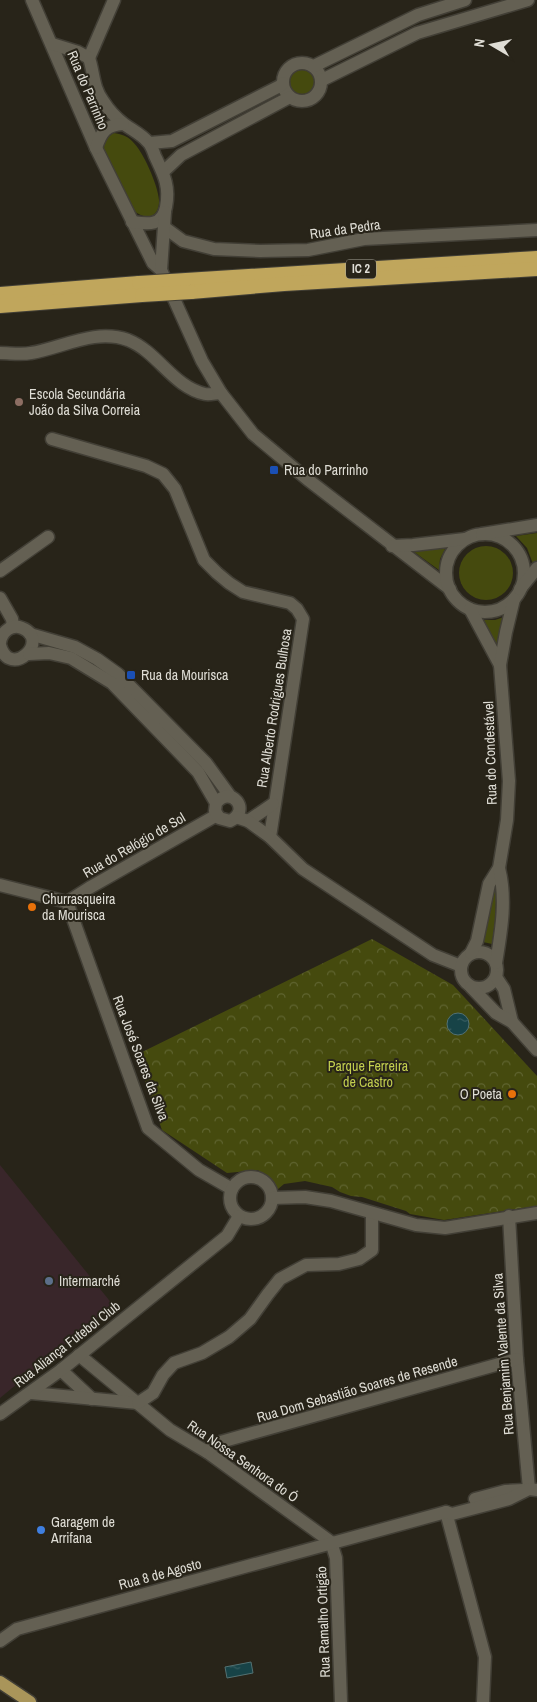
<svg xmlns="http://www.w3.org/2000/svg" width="537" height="1702" font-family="'Archivo Narrow',sans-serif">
<defs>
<pattern id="park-crowns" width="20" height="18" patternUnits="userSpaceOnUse" patternTransform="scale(1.25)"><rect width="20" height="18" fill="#454a0e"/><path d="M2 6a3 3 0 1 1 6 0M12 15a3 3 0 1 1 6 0" fill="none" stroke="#5f6430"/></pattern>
<pattern id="water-ripples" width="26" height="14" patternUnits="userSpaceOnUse" patternTransform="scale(1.25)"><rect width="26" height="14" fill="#174347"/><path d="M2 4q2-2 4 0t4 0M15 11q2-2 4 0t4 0" fill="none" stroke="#385e61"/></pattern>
</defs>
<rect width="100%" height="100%" fill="#282419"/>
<path fill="#39262a" d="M0,1165L113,1305L0,1398Z"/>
<g fill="#454a0e">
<circle cx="302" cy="82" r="12"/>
<path d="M114,133C121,134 127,136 132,141C143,151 158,185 159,200C160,218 145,221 133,210L104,149C103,141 107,137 114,133Z"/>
<path d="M537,533V561L533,564L527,548L516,536Z"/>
<circle cx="486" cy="573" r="27"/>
<path d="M446,547L440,559L439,570L410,549Z"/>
<path d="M504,617L498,650L484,620H495Z"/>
<path d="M495,882L497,883L495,920L492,944L483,942Z"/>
</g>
<path fill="url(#park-crowns)" d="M372,939L453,985L537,1076V1206L444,1220L410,1214L406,1211L362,1197L351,1196L340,1192L332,1187L305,1181L284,1184L278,1189L258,1170L227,1173L162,1130L136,1055Z"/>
<g fill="url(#water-ripples)" stroke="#537172">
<circle cx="458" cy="1024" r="11"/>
<path d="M251,1662L253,1673L227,1678L225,1667Z"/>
</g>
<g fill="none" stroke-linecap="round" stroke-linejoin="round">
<defs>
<g id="minor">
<path d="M89,58L114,0"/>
<circle cx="302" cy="82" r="19"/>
<path d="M314,66L418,15L465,0"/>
<path d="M322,80L417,33L528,0"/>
<path d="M150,143L172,141L280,86L283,83"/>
<path d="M163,172L181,155L290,97"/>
<path d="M164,227L183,241L214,249L260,251L308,250L364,239L537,230"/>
<path d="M0,353C10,353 21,355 31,353C62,348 95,328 128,340C158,352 173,387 205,394C210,395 216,393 221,393"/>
<path d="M52,439L146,466L163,474L175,489L204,560L217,573L229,583L243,592L290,603L297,609L303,619L270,837"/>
<path d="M0,571L48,537"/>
<path d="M0,598L12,619L13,627"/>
<path d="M248,821L273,804"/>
<path d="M0,885L67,902"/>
<path d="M67,902L148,1128L199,1170L232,1189"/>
<path d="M67,902L89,888L217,815"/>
<path d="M509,1216L517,1359L529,1489"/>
<path d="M79,1355L170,1430L207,1452L331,1542L336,1558L341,1702"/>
<path d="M61,1370L92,1399"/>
<path d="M31,1393L138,1403"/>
<path d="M138,1403L153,1393L163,1375L174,1363L202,1353L229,1337L250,1319L268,1294L280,1279L306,1265L339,1264L359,1259L372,1250V1213"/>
<path d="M207,1452L217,1443L517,1359"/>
<path d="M446,1512L485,1657L483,1702"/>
</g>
<g id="tertiary">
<path d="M32,0L96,148L153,263L161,270L202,361L221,393L253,434L307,479L450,589"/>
<path d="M52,44L78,52L89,58C94,73 93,88 103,101C108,109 116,118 124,124C132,130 141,134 148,142C152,146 153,151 155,156C164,175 170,186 166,207C162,227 147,224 132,222"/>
<path d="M96,148C101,132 106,125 123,124"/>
<path d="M161,270L165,212"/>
<circle cx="485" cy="573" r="39"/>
<path d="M392,546L413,545L465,539"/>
<path d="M470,609L500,665"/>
<path d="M30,634L75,647L97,659L118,674L206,763L230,796"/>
<path d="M0,643C1,633 11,623 22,628C52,640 10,681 0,645"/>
<path d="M29,654L49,653L71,658L112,683L198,772L216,803L215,811L219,818L230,821C252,811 231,784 216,803"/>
<path d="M236,817L248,821L270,837L303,869L433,955L461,966"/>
<circle cx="479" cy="970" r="18"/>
<path d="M471,953L477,941L489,884L499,868L507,820L509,781L500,665L506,632L514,599"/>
<path d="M496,963C501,932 507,900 499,868"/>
<path d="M496,977L504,989L512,1022"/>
<path d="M471,987L496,1013L512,1022L537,1050"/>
<circle cx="251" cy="1198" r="21"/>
<path d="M272,1198L305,1197L331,1201L416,1225L445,1228L537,1213"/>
<path d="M0,1414L61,1370L227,1236L239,1216"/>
<path d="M475,1499L505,1491L524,1490"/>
<path d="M0,1641L17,1629L446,1512L452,1514L509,1499L529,1489L537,1490"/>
</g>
<g id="secondary">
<path d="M482,534L537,525"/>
<path d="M520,589L537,568"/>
</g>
<path id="primary" d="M0,1682L30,1702"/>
<g id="trunk">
<path d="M186,280L537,258"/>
<path d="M191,292L284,284L537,269"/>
<path d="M0,294L139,283"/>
<path d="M0,306L142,295"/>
</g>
</defs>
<use href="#minor" stroke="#423f36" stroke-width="15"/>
<use href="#tertiary" stroke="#423f36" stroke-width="15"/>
<use href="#secondary" stroke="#423f36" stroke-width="15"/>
<use href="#primary" stroke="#423f36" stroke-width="15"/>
<use href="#trunk" stroke="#423f36" stroke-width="16"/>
<use href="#minor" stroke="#646053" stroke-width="12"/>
<use href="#tertiary" stroke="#646053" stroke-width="12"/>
<use href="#secondary" stroke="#646053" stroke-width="12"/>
<use href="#primary" stroke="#a9955a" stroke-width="12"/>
<use href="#trunk" stroke="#c0a65c" stroke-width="14"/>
<defs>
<g id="trunk-bridge">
<path d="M139,283L186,280"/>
<path d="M142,295L191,292"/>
</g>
</defs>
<use href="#trunk-bridge" stroke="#423f36" stroke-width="16" stroke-linecap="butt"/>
<use href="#trunk-bridge" stroke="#c0a65c" stroke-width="14"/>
</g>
<circle fill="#8d6e63" stroke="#282419" stroke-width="2" cx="19" cy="402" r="5"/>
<g fill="#1a4fb4" stroke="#282419" stroke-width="2">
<rect x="269" y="465" width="10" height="10" rx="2.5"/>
<rect x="126" y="670" width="10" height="10" rx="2.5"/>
</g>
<g fill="#e8710a" stroke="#282419" stroke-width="2">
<circle cx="32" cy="907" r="5"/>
<circle cx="512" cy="1094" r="5"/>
</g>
<circle fill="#5c6f8a" stroke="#282419" stroke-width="2" cx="49" cy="1281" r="5"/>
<circle fill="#3f7fe0" stroke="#282419" stroke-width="2" cx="41" cy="1530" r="5"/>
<g text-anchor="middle" stroke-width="4" stroke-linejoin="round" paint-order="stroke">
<rect fill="#282419" stroke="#a8a69d" stroke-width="1" x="346" y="259.5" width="30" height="19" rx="4"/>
<g font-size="12" font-weight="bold" fill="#dfddd5">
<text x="361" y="273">IC 2</text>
</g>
<g font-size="14" fill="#dfddd5" stroke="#282419">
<text transform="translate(88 90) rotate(67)" y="5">Rua do Parrinho</text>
<text transform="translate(345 229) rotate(-8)" y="5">Rua da Pedra</text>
<text transform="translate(274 708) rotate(-81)" y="5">Rua Alberto Rodrigues Bulhosa</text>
<text transform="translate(490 753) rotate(-92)" y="5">Rua do Condestável</text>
<text transform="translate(134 845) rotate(-30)" y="5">Rua do Relógio de Sol</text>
<text transform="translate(141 1058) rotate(69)" y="5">Rua José Soares da Silva</text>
<text transform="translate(67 1344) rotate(-38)" y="5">Rua Aliança Futebol Club</text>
<text transform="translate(503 1354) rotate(-94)" y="5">Rua Benjamim Valente da Silva</text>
<text transform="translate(357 1389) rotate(-16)" y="5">Rua Dom Sebastião Soares de Resende</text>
<text transform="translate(243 1461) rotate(35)" y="5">Rua Nossa Senhora do Ó</text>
<text transform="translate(160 1574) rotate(-15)" y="5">Rua 8 de Agosto</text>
<text transform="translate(323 1622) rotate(-92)" y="5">Rua Ramalho Ortigão</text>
</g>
<g font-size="14" fill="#dfddd5" stroke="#282419" text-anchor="start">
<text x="29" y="399">Escola Secundária<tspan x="29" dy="16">João da Silva Correia</tspan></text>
<text x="284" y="475">Rua do Parrinho</text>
<text x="141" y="680">Rua da Mourisca</text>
<text x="42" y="904">Churrasqueira<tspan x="42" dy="16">da Mourisca</tspan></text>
<text x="502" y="1099" text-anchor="end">O Poeta</text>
<text x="59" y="1286">Intermarché</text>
<text x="51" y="1527">Garagem de<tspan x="51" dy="16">Arrifana</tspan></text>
</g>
<g font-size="14" fill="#c2ce4e" stroke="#282419">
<text x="368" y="1071">Parque Ferreira<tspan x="368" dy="16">de Castro</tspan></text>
</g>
</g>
<g transform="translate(492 45) rotate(279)" stroke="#282419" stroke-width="4" paint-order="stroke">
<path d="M0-4L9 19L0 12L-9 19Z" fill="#dfddd5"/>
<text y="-8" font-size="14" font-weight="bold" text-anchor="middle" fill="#dfddd5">N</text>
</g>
</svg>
